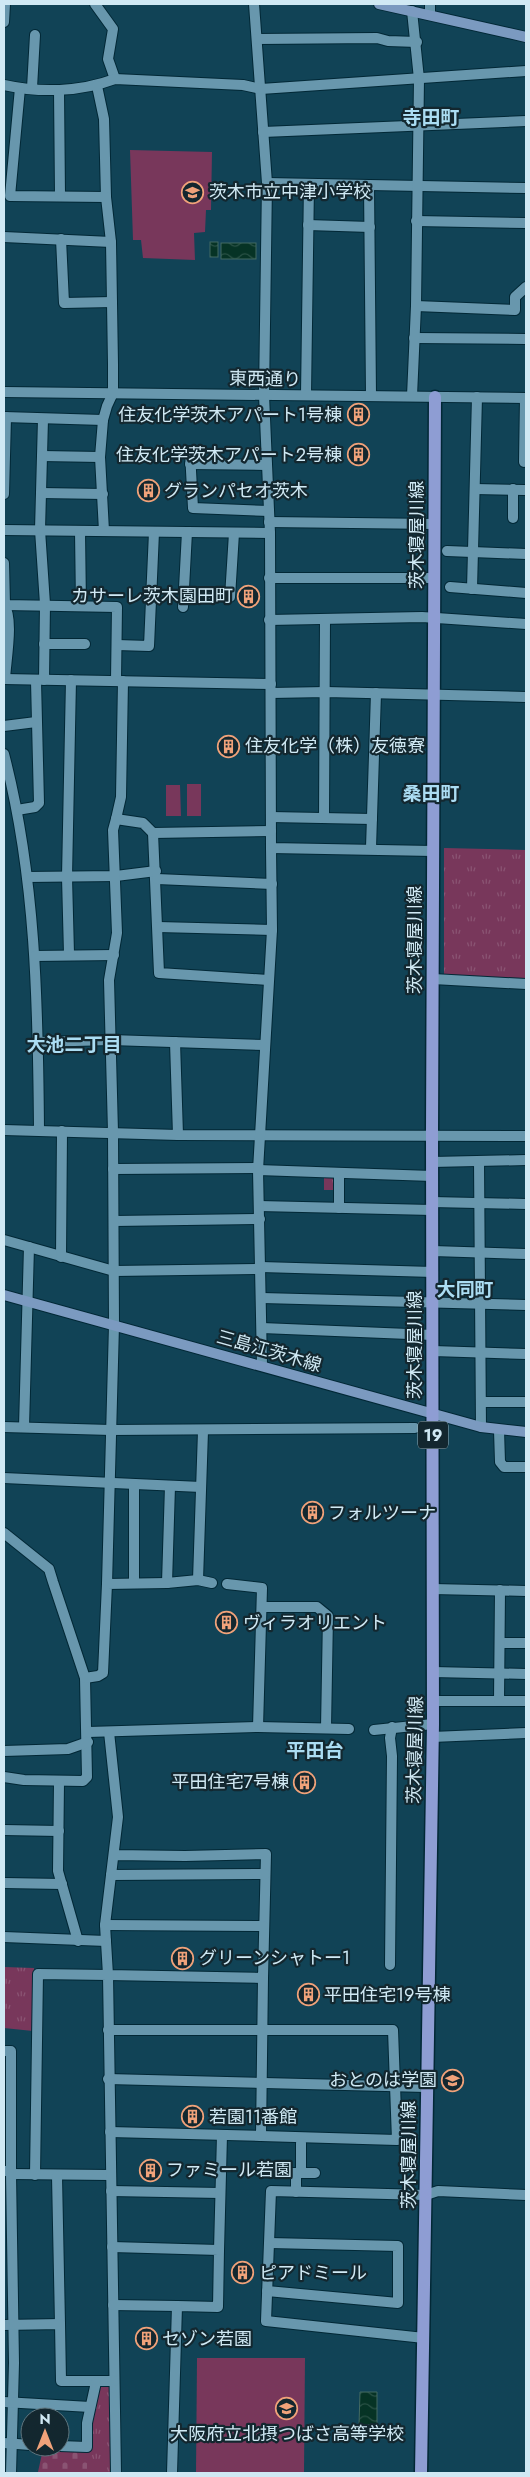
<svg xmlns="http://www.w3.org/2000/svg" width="530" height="2477" font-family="Jost,'Noto Sans JP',sans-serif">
<defs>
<pattern id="cemetery-stones" width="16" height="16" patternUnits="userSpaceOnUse" patternTransform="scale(1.25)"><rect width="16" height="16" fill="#78375b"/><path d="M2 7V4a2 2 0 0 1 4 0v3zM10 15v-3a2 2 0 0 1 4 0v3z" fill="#8a5473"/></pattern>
<pattern id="park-tufts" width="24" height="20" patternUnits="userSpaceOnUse" patternTransform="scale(1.25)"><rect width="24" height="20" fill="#78375b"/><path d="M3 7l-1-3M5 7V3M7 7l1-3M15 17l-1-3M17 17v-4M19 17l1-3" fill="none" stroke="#8a5473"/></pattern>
<pattern id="water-waves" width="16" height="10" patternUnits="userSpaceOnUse" patternTransform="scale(1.25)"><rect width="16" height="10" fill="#063325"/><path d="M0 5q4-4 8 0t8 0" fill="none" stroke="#295145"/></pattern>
</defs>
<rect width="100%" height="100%" fill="#114356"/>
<g fill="#78375b">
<path d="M130,150L212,152L211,210H206L205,232L194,233L195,260L143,258L141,240H133Z"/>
<rect x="187" y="784" width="14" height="32"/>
<path d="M166,785H180L181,816H166Z"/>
<path d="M197,2358H305L304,2473H196Z"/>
</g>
<path fill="url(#cemetery-stones)" d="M43,2449L87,2450V2473L38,2472Z"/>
<g fill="url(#park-tufts)">
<path d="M444,848L526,850V980L444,978Z"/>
<path d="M324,1177H333L336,1180V1190H324Z"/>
<path d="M4,1967L34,1968L33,2031L4,2028Z"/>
<path d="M99,2385H110L111,2473H87V2450Z"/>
</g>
<g fill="url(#water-waves)" stroke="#436a63">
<rect x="210" y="242" width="8" height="15"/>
<rect x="221" y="243" width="35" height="16"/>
<path d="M360,2392H377V2425H359Z"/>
</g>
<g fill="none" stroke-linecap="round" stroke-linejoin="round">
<defs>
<g id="minor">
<path d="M95,4L113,29L108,59L115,79"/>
<path d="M254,4L267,183L264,395L270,533L271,848L433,851"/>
<path d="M430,15V4"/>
<path d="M4,22L5,4"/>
<path d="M257,39L377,38L388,41L417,42"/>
<path d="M4,85C40,93 80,92 115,79L243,85L261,89L526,71"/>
<path d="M97,86L104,119L106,197L111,242L113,364V393L107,406L103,420L100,457L104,531"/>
<path d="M20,88L10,196L106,197"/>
<path d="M32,88L35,35"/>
<path d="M59,90L60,196"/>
<path d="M263,132L526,121"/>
<path d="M267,183L526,188"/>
<path d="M369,185L371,396"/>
<path d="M416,221L526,223"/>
<path d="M308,225L370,227"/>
<path d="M4,237L111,242"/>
<path d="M61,239L64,303L112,302"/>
<path d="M416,306L515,310V297L526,287"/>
<path d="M414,338L526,339"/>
<path d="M306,395L309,184"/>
<path d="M412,396L416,306L419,79L412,11"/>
<path d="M4,417L103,420"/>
<path d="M43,419L40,530L45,604L44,680"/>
<path d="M190,452L193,508L269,511"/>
<path d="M42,456L100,457"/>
<path d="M524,462L525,398"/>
<path d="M190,464L267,465"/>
<path d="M475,489L525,490"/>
<path d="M41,493L103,494"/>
<path d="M4,494L6,417"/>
<path d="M513,518V489"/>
<path d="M269,522L435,524"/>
<path d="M4,530L270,533"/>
<path d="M80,531L81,606"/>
<path d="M447,551L526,554"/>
<path d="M4,563L5,605L117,607L116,680"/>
<path d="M269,578H434"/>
<path d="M450,587L526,593"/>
<path d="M472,589L477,397"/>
<path d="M207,595L230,597L234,533"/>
<path d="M4,605C14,618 6,660 5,679"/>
<path d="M183,607L187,532"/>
<path d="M269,620L422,617L526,624"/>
<path d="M44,644H85"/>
<path d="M117,645L149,646L154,532"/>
<path d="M4,679L271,684"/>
<path d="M271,693L326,692L526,697"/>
<path d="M4,726L36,722"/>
<path d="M4,754C36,877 38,1004 39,1130"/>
<path d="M17,810L35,807L39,803L36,681"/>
<path d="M271,817L372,819"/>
<path d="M324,818L325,620"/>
<path d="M116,819L121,797L123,681"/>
<path d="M153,833L159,973L268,980"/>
<path d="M371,848L376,693"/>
<path d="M27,877L116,876L156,871"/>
<path d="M157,879L272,884"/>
<path d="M158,927L272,930"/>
<path d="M69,954L67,877L71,680"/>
<path d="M35,956L114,955"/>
<path d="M433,979L526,984"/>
<path d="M38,1042L111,1040L265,1045"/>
<path d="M175,1042L178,1135"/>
<path d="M4,1130L178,1135L526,1136"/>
<path d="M479,1161L481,1427"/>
<path d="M432,1162L526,1160"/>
<path d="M113,1169L259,1168"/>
<path d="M258,1170L432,1176"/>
<path d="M432,1202L526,1204"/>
<path d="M259,1206L432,1210"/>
<path d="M339,1208V1173"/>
<path d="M114,1221L260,1219"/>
<path d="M4,1240L114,1271L261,1269"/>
<path d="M433,1251L526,1254"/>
<path d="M61,1257L62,1131"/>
<path d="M261,1267L433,1272"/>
<path d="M262,1298L526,1305"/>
<path d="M262,1328L433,1335"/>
<path d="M433,1351L526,1354"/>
<path d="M481,1402H526"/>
<path d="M4,1427L111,1430L415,1428"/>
<path d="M24,1427L29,1247"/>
<path d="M499,1430L500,1462L504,1467H526"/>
<path d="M4,1478L201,1487"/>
<path d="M170,1486L167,1583L198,1580L212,1583"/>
<path d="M4,1533L49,1569L53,1582L85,1678L87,1777L83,1781L24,1780L4,1777"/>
<path d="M198,1580L203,1431"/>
<path d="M134,1582V1484"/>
<path d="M107,1584L114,1325L113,1132L109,980L117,933L113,830L116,819L143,823L153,833L271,831"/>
<path d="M227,1584L262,1588L258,1727"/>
<path d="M433,1589L526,1591"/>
<path d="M262,1607H317L328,1616L326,1728"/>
<path d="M500,1643H526"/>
<path d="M433,1672L526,1674"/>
<path d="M85,1678L98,1676L103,1673L107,1584L167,1583"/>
<path d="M433,1701H526"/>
<path d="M499,1701L500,1590"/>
<path d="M374,1730L433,1724"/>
<path d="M88,1732L258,1727L349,1729"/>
<path d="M109,1732L118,1817L105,1925L108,1975L263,1978L266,1854L185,1856L115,1855"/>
<path d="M432,1737L526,1733"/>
<path d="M4,1751L68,1749L88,1742"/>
<path d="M59,1782L58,1871L78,1941"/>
<path d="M4,1830L59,1831"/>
<path d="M111,1875L265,1874"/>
<path d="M4,1883L62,1884"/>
<path d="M105,1925L263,1926"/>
<path d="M4,1937L106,1941"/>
<path d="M390,1965L392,1756L390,1738L392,1727"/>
<path d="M108,2030H393L397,2140L261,2136"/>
<path d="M4,2051H11V2171"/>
<path d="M108,2079L426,2087"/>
<path d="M110,2132L261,2136L263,1978"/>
<path d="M4,2171H11V2174L14,2363L11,2473"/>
<path d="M281,2173H315"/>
<path d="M296,2173V2192"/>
<path d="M301,2173V2143"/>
<path d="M11,2174L110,2175"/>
<path d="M35,2175L38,1974L108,1975L116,2473"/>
<path d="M57,2176L60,2324"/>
<path d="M111,2191L220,2193"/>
<path d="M112,2247L219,2250L218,2307L177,2306L172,2473"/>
<path d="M219,2250L222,2135"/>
<path d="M267,2291L398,2303V2246L270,2243"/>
<path d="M113,2305L177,2306"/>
<path d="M4,2325L60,2324L61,2381H114"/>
<path d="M424,2338L266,2321L271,2191L426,2195L438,2191L526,2195"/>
<path d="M4,2402L90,2407"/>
<path d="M4,2443L30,2445"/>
<path d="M60,2446L87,2447V2423L96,2382"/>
</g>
<g id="tertiary">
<path d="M4,392L526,398"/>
<path d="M262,1365L258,1170L272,930L271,848"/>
</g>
<g id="secondary">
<path d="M379,4L526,37"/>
<path d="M4,1295L481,1427L526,1432"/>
</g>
<path id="primary" d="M421,2473L433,1724L432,1134L435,397"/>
</defs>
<use href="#minor" stroke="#022836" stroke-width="12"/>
<use href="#tertiary" stroke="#022836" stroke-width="12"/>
<use href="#secondary" stroke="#022836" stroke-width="12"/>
<use href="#primary" stroke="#022836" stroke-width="15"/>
<use href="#minor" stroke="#6897ad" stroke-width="10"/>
<use href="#tertiary" stroke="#6897ad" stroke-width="10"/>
<use href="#secondary" stroke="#7b9ac0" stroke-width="10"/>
<use href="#primary" stroke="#8e9dd3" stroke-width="12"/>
</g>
<defs>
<symbol id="school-ring" viewBox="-11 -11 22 22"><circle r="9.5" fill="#13272f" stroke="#f0a27a" stroke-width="1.5"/><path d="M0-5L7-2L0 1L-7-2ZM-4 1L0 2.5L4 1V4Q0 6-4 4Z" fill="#f0a27a"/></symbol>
<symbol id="building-ring" viewBox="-11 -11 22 22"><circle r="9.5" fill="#13272f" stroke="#f0a27a" stroke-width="1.5"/><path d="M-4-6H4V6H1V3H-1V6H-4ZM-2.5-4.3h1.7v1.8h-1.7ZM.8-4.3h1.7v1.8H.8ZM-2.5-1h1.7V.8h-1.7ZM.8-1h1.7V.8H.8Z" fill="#f0a27a"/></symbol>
</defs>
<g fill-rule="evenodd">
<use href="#school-ring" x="180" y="180" width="25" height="25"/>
<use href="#building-ring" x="346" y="402" width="25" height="25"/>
<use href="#building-ring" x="346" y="442" width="25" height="25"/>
<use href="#building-ring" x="136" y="478" width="25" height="25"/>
<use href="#building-ring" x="236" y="584" width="25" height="25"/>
<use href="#building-ring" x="216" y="734" width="25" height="25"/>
<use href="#building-ring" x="300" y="1500" width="25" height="25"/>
<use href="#building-ring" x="214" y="1610" width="25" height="25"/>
<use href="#building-ring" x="292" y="1770" width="25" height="25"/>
<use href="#building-ring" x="170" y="1946" width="25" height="25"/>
<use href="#building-ring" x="296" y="1982" width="25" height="25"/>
<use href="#school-ring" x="440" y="2068" width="25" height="25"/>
<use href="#building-ring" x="180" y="2104" width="25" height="25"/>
<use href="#building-ring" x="138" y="2158" width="25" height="25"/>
<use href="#building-ring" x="230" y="2260" width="25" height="25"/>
<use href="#building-ring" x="134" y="2326" width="25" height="25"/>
<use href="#school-ring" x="274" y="2396" width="25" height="25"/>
</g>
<g text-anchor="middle" stroke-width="4.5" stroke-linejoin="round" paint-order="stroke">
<rect fill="#13272f" stroke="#97afb9" stroke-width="1" x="418" y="1421.5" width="30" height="27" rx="4"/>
<g font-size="16" font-weight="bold" fill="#d0e9f4">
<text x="433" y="1441">19</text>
</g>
<g font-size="18" fill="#d0e9f4" stroke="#13272f" text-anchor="start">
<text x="209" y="198">茨木市立中津小学校</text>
<text x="342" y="421" text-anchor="end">住友化学茨木アパート1号棟</text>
<text x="342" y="461" text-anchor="end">住友化学茨木アパート2号棟</text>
<text x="164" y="497">グランパセオ茨木</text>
<text x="233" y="602" text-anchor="end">カサーレ茨木園田町</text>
<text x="245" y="752">住友化学（株）友徳寮</text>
<text x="328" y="1519">フォルツーナ</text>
<text x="243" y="1629">ヴィラオリエント</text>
<text x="289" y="1788" text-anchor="end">平田住宅7号棟</text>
<text x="199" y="1964">グリーンシャトー1</text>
<text x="324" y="2001">平田住宅19号棟</text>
<text x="437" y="2086" text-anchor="end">おとのは学園</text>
<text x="209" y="2123">若園11番館</text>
<text x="166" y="2176">ファミール若園</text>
<text x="259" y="2279">ピアドミール</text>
<text x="162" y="2345">セゾン若園</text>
<text x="287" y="2440" text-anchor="middle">大阪府立北摂つばさ高等学校</text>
</g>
<g font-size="18" fill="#d0e9f4" stroke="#13272f">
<text transform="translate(265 379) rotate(1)" y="6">東西通り</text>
<text transform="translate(417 535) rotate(-90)" y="6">茨木寝屋川線</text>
<text transform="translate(415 940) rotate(-90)" y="6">茨木寝屋川線</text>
<text transform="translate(415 1345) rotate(-90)" y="6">茨木寝屋川線</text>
<text transform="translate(269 1351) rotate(16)" y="6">三島江茨木線</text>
<text transform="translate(415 1750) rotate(-89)" y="6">茨木寝屋川線</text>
<text transform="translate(409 2155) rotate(-90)" y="6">茨木寝屋川線</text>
</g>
<g font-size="19" font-weight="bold" fill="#abddf3" stroke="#13272f">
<text x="431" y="124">寺田町</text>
<text x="431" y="800">桑田町</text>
<text x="74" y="1051">大池二丁目</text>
<text x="465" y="1296">大同町</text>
<text x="315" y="1757">平田台</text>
</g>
</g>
<rect width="530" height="2477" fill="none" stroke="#d0e9f4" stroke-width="10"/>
<g transform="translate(45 2432)"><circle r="24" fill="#13272f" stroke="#5f757e"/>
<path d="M0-4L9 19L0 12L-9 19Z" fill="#f0a27a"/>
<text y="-8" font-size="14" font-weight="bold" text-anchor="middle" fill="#d0e9f4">N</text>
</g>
</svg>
